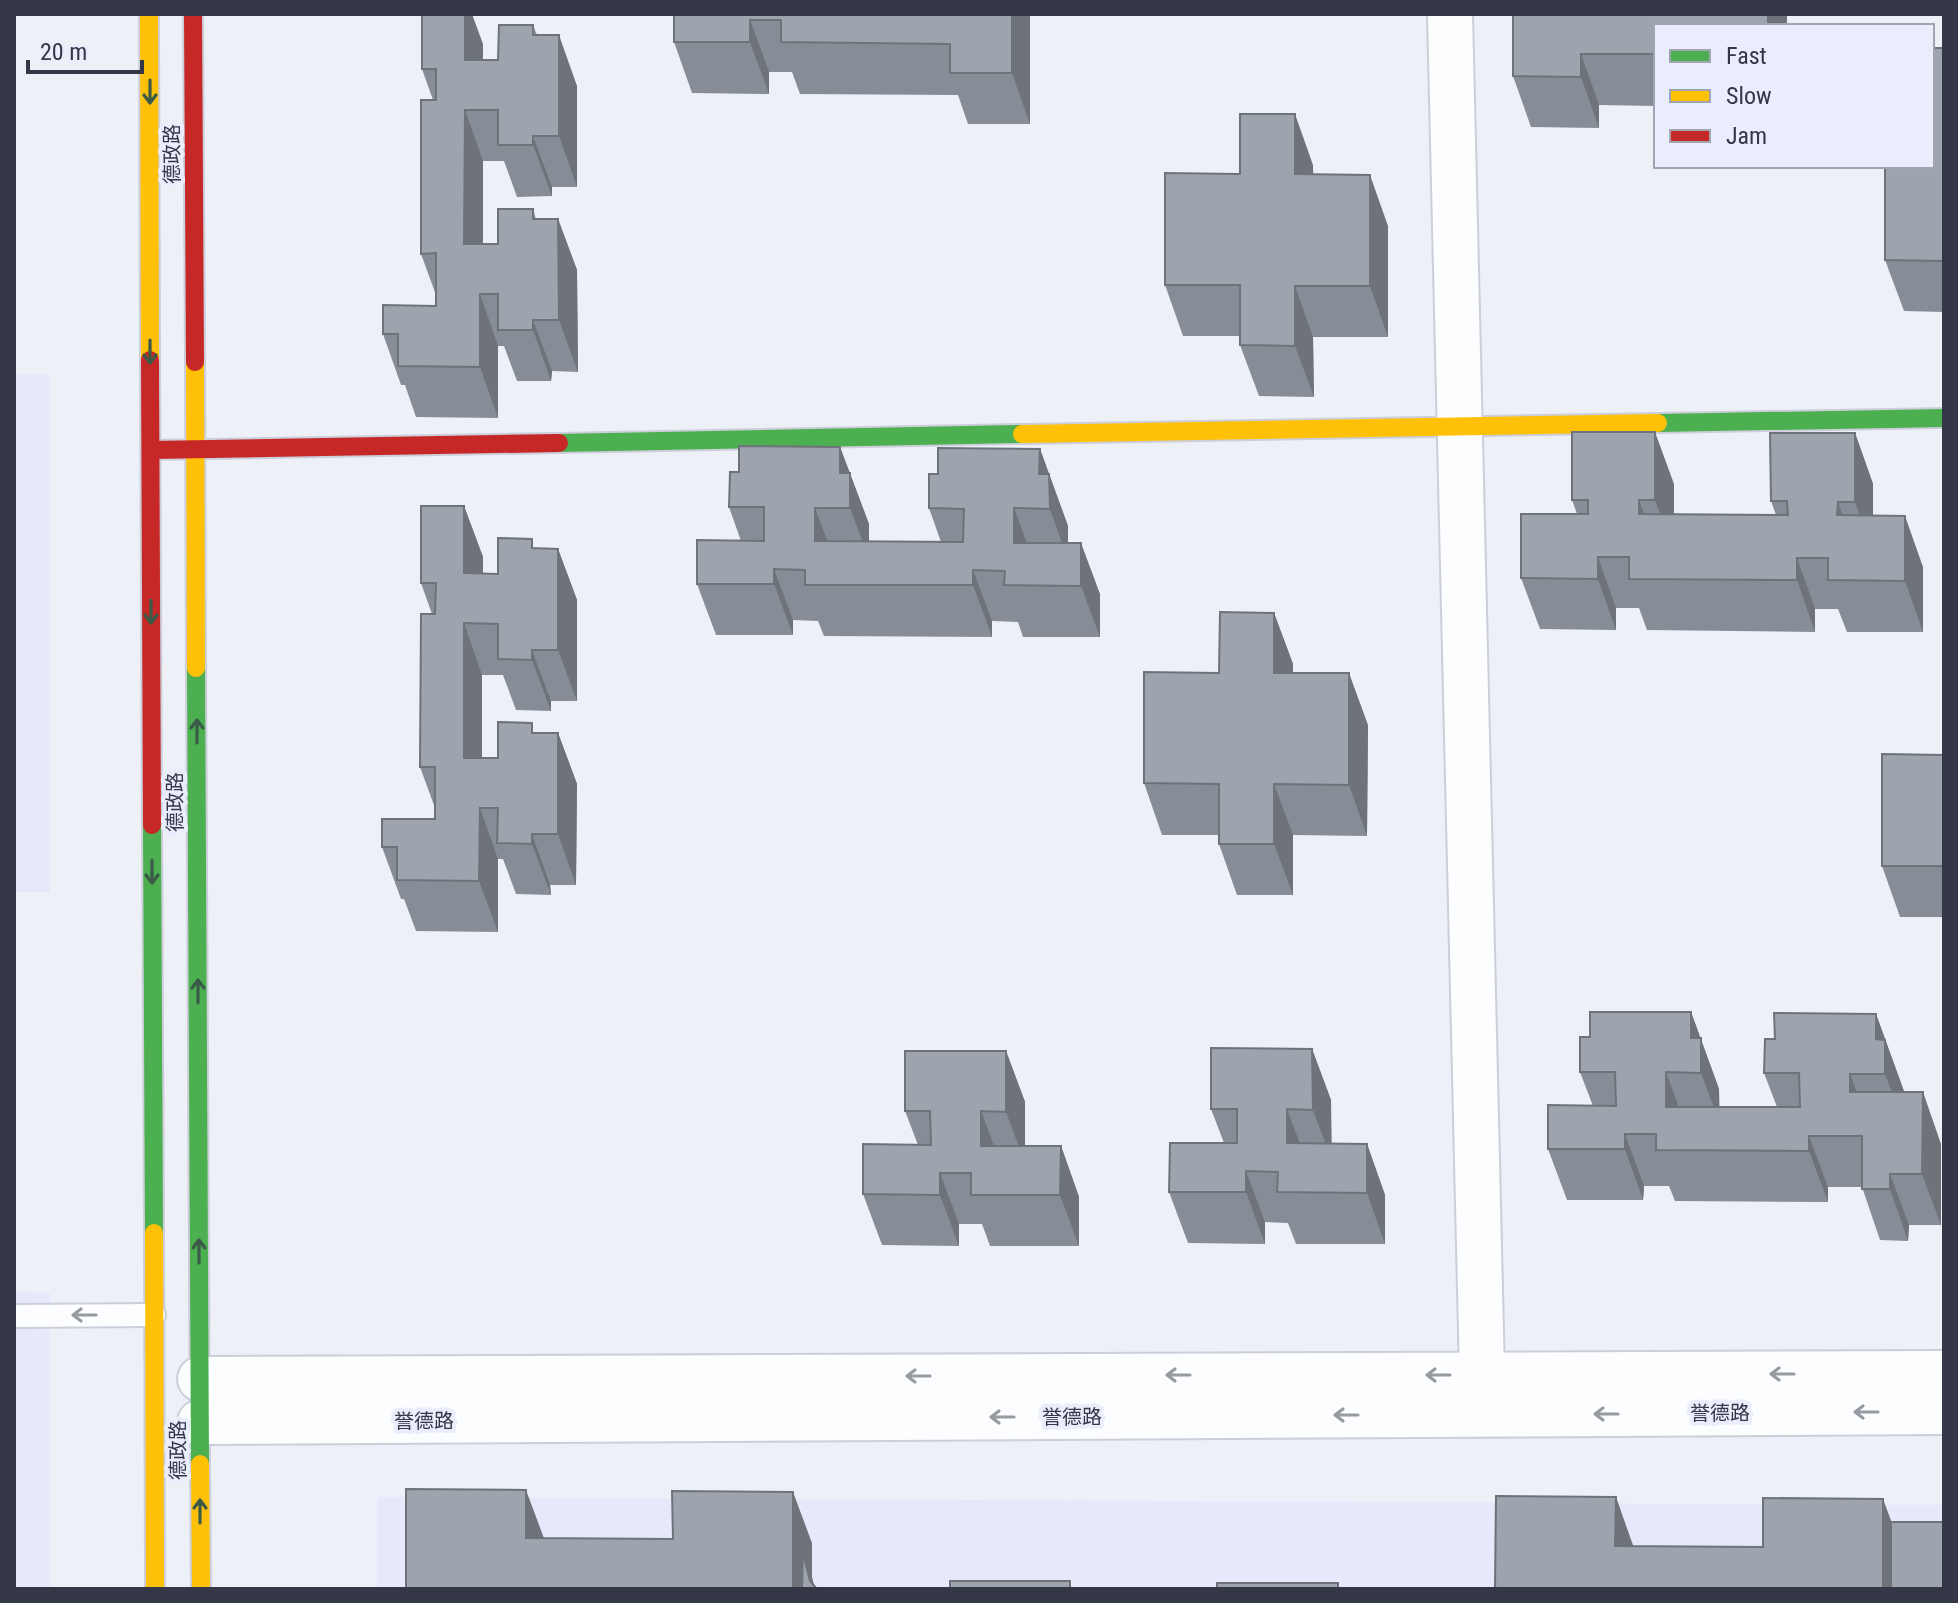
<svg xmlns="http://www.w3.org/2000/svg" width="1958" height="1603" font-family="'Roboto Condensed','Noto Sans SC',sans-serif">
<rect width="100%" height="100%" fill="#eef0f8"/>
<g fill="#e5e9fb">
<rect x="14" y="374" width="36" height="518"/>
<path d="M14,1292L50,1293V1589H14Z"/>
<path d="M377,1497L1944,1505V1589H377Z"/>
</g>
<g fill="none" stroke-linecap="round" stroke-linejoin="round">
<defs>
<path id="lane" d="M14,1316L154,1315"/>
<g id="street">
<path d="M1450,14L1482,1374"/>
<path d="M200,1379L1944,1373"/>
<path d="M200,1422L1944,1412"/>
</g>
<g id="fast">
<path d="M1658,423L1944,418"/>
<path d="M559,443L1022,434"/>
<path d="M196,668L200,1464"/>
<path d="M152,825L154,1233"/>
</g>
<g id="slow">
<path d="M149,14L150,360"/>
<path d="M195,362L196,668"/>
<path d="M1022,434L1658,423"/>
<path d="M154,1233L155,1589"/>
<path d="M200,1464L201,1589"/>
</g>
<g id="jam">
<path d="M193,14L195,362"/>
<path d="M150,360L152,825"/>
<path d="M151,450L559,443"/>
</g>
</defs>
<use href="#lane" stroke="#ccced9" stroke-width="26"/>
<use href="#street" stroke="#ccced9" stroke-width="48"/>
<use href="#fast" stroke="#ccced9" stroke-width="22"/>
<use href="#slow" stroke="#ccced9" stroke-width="22"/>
<use href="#jam" stroke="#ccced9" stroke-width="22"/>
<use href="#lane" stroke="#fcfdfe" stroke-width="22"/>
<use href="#street" stroke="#fcfdfe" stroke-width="44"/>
<use href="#fast" stroke="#4caf50" stroke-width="18"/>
<use href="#slow" stroke="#ffc107" stroke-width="18"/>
<use href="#jam" stroke="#c62828" stroke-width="18"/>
</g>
<g fill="#878d96">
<path d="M674,14H1030V124H968L958,95L800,94L792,72H769V94L692,93L674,42Z"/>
<path d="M533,25L537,35L577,86V187H552V196L517,197L504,161H483V244H498L533,209L536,219H558L577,270L578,372L552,371L551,381H517L504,346H498V418L416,417L405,385H401L383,334L436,306V295L421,254L433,100L422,69L483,44V60H498Z"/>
<path d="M1656,26V106L1599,105V128L1531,127L1513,76Z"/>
<path d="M1944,48V312L1904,311L1885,260Z"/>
<path d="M1313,165V175L1388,226V337H1313L1314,397L1259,396L1240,345V336H1183L1165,285L1240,174Z"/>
<path d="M1855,433L1873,484V516L1923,567V632H1847L1838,609H1815V632L1647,630L1639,608H1616V630L1540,629L1521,578L1577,514L1572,500L1674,484V514L1776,515L1771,501Z"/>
<path d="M840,447L869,524V541L941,542L929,508L938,474L1040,449L1068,526V543L1100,594V637H1023L1018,622L992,621V637L824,636L818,621L793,620V635H716L697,584L741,541L729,507L739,472Z"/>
<path d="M464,506L483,557V573L498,574L536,548L558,549L577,600V701H551V711L516,710L503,675H482V758H498L536,733H558L577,784L576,885H550L551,895L516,894L503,859H498V932L416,931L404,899H401L382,847L435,819V808L420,767L432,614L421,583Z"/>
<path d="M1274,613L1293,664V673L1368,725L1367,836L1293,835V895H1237L1219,844V835H1162L1144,783L1219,673Z"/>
<path d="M1944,755V917H1900L1882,866Z"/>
<path d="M1691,1012L1719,1089V1107H1777L1764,1073L1775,1039L1876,1014L1904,1092L1941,1144V1225H1909L1908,1241L1880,1240L1862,1187H1828V1202L1675,1201L1669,1186H1644L1643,1200H1567L1548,1149L1593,1106L1580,1072Z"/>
<path d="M1312,1049L1331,1100V1143L1367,1144L1385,1195V1244H1296L1288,1223L1265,1222V1244L1188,1243L1169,1192L1224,1143L1211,1109Z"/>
<path d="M1006,1051L1025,1102V1146H1061L1079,1197V1246H990L982,1224H959V1246L882,1245L863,1194L918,1145L905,1111Z"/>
</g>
<g fill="#6e737a">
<path d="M465,14H472L483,44V111L465,60Z"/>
<path d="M1012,14H1030V124L1012,73Z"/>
<rect x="1768" y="14" width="19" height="12"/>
<path d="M750,20L769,72V94L750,42Z"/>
<path d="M559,35L577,86V187L559,136Z"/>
<path d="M1581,54L1599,105V128L1581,77Z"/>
<path d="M465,110L483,161V295L464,244Z"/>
<path d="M1295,114L1313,165L1314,226L1295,174Z"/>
<path d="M533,136L552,187V196L533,145Z"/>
<path d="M1370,175L1388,226V337L1370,286Z"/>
<path d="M558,219L577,270L578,372L559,320Z"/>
<path d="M1295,286L1313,337L1314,397L1295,346Z"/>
<path d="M480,294L498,346V418L480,367Z"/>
<path d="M533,320L552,371L551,381L533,330Z"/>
<path d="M1655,432L1674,484V552L1655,500Z"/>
<path d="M1855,433L1873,484V553L1855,502Z"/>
<path d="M840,447L869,524V559L850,508L840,473Z"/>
<path d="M1040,449L1068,526V560L1050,509L1039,474Z"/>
<path d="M1639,500L1658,552L1639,514Z"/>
<path d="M1838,502L1856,553L1837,515Z"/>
<path d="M464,506L483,557V624L464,573Z"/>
<path d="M815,508L834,559L815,541Z"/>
<path d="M1014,508L1033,560L1014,543Z"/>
<path d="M1905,516L1923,567V632L1905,581Z"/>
<path d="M1081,543L1100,594V637L1081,586Z"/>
<path d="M558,549L577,600V701L558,650Z"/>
<path d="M1598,557L1616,608V630L1598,579Z"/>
<path d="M1797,558L1815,609V632L1797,580Z"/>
<path d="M774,569L793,620V635L774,584Z"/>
<path d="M973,570L992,621V637L973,585Z"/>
<path d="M1274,613L1293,664V724L1274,673Z"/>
<path d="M464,623L482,675V809L464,758Z"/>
<path d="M532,650L551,701V711L532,660Z"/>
<path d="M1349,673L1368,725L1367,836L1349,785Z"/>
<path d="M558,733L577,784L576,885L558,834Z"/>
<path d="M1274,784L1293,835V895L1274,844Z"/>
<path d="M480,808L498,859V932L479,881Z"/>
<path d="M532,834L550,885L551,895L532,844Z"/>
<path d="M1691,1012L1719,1089L1720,1124L1701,1073L1691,1038Z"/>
<path d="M1876,1014L1904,1091V1125L1885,1074L1876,1039Z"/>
<path d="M1312,1049L1331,1100L1332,1161L1313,1110Z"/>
<path d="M1006,1051L1025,1102V1163L1006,1112Z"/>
<path d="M1666,1072L1685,1124L1666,1107Z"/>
<path d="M1850,1074L1869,1125L1850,1092Z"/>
<path d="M1923,1092L1941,1144V1225L1922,1174Z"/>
<path d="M1287,1109L1306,1160V1194L1287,1143Z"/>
<path d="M981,1111L1000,1162L999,1197L981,1146Z"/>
<path d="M1625,1134L1644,1186L1643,1200L1625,1149Z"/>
<path d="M1809,1136L1828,1187V1202L1809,1151Z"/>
<path d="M1367,1144L1385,1195V1244L1367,1193Z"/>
<path d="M1061,1146L1079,1197V1246L1060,1195Z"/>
<path d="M1246,1171L1265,1222V1244L1246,1192Z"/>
<path d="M940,1173L959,1224V1246L940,1195Z"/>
<path d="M1890,1174L1909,1225L1908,1241L1890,1189Z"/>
<path d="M526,1490L545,1541L526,1538Z"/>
<path d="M793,1492L812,1543V1577L815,1589H793Z"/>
<path d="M1616,1497L1634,1548L1615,1546Z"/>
<path d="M1883,1499L1902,1550V1589H1883Z"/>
</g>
<g fill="#9da4ae" stroke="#6e737a" stroke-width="2">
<path d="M422,14H465V60H498L499,25H533V35H559V136H533V145H498V110H465L464,244H498V209H533V219H558L559,320H533V330H498V294H480V367L398,366V334H383V305L436,306V253L421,254V100H436V69H422Z"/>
<path d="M674,14H1012V73H950V44L781,42V20H750V42H674Z"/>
<path d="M1513,14H1768V26H1656V54H1581V77L1513,76Z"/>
<path d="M1932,48H1944V261L1885,260V166H1932Z"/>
<path d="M1240,114H1295V174L1370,175V286H1295V346L1240,345V285H1165V173L1240,174Z"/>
<path d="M1572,432H1655V500H1639V514L1788,515L1787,501H1771L1770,433H1855V502H1838L1837,515L1905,516V581L1828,580V558H1797V580L1629,579V557H1598V579L1521,578V514H1588V500H1572Z"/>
<path d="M739,446L840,447V473H850V508H815V541L963,542L964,509L929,508V474H938V448L1040,449L1039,474H1049L1050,509L1014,508V543H1081V586L1004,585L1005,571L973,570V585H805V570L774,569V584H697V540L764,541V507H729L730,472H739Z"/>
<path d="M421,506H464V573L498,574V538L532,539V548L558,549V650H532V660L498,659V624L464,623V758H498V722L532,723V733H558V834H532V844L497,843L498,808H480L479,881L397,880V847H382V819H435V767H420L421,614H435L436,583H421Z"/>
<path d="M1220,612L1274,613V673H1349V785L1274,784V844H1219V784L1144,783V672L1219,673Z"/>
<path d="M1882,754L1944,755V866H1882Z"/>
<path d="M1590,1012H1691V1038H1701V1073L1666,1072V1107H1800L1799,1073H1764L1765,1039H1775L1774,1013L1876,1014V1039L1885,1040V1074H1850V1092H1923L1922,1174H1890V1189H1862V1136H1809V1151L1656,1150V1134H1625V1149H1548V1105L1616,1106L1615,1072H1580V1037H1590Z"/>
<path d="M1211,1048L1312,1049L1313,1110L1287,1109V1143L1367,1144V1193L1277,1192L1278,1172L1246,1171V1192H1169L1170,1143H1237V1109H1211Z"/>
<path d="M905,1051H1006V1112L981,1111V1146H1061L1060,1195H971V1173H940V1195L863,1194V1144L931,1145L930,1111H905Z"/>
<path d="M406,1489L526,1490V1538L673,1539L672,1491L793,1492V1589H406Z"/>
<path d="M1496,1496L1616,1497L1615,1546L1763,1547V1498L1883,1499V1589H1495Z"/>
<rect x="1891" y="1522" width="53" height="67"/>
<path d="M803,1553L810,1581L817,1589H802Z"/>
<rect x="950" y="1581" width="120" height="8"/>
<rect x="1217" y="1583" width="121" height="6"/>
</g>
<defs><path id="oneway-shaft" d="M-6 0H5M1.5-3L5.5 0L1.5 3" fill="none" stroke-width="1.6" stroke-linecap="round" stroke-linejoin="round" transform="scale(2)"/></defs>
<g stroke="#3b5b48">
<use href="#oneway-shaft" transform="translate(150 92) rotate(90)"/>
<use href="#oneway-shaft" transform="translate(150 352) rotate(90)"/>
<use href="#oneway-shaft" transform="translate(151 612) rotate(90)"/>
<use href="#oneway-shaft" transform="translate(197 731) rotate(-90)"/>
<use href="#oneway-shaft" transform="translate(152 872) rotate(90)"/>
<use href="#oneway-shaft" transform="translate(198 991) rotate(-90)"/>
<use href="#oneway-shaft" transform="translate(199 1251) rotate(-90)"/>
<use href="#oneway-shaft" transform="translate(200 1511) rotate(-90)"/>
</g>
<g stroke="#989aa2">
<use href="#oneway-shaft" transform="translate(84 1315) rotate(180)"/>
<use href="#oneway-shaft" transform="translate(1782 1374) rotate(180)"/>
<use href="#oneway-shaft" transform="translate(1178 1375) rotate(180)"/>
<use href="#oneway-shaft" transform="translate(1438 1375) rotate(180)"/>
<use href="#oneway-shaft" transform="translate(918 1376) rotate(180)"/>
<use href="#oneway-shaft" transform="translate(1866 1412) rotate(180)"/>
<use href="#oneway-shaft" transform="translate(1606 1414) rotate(180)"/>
<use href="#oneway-shaft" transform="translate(1346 1415) rotate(180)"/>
<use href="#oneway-shaft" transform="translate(1002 1417) rotate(180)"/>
</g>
<g text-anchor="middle" stroke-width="8" stroke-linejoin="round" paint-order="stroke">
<g font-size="20" fill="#343745" stroke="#eaeefc">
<text transform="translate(172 154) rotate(-90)" y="7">德政路</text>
<text transform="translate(175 802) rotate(-90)" y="7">德政路</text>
<text x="1720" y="1420">誉德路</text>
<text x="1072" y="1424">誉德路</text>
<text x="424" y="1428">誉德路</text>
<text transform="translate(178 1450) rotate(-90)" y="7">德政路</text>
</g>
</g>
<rect width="1958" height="1603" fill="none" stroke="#343745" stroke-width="32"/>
<rect x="1654" y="24" width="280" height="144" fill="#eaeefc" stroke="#a1a5b3" stroke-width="2"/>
<rect x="1670" y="50" width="40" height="12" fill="#4caf50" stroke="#a1a5b3" stroke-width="2"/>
<text x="1726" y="64" font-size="24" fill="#343745">Fast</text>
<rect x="1670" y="90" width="40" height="12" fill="#ffc107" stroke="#a1a5b3" stroke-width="2"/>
<text x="1726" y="104" font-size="24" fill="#343745">Slow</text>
<rect x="1670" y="130" width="40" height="12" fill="#c62828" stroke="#a1a5b3" stroke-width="2"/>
<text x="1726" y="144" font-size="24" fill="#343745">Jam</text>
<path d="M28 60v12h114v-12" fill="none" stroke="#343745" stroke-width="4"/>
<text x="40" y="60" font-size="24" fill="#343745" stroke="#eaeefc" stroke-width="6" paint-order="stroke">20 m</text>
</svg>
